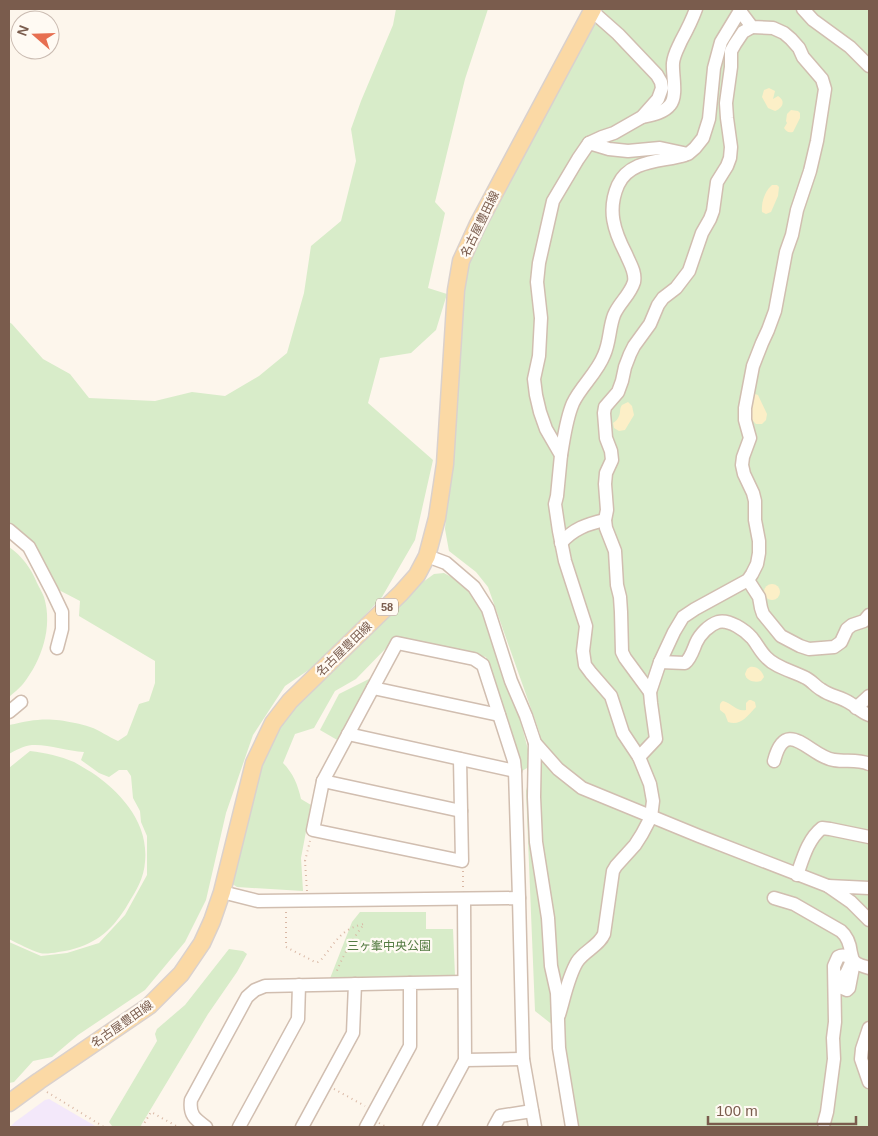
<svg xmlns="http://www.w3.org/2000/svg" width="878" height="1136" font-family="Helvetica,'Noto Sans JP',sans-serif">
<rect width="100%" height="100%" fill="#fdf6ec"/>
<path fill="#f3e8fa" d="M49,1099L97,1127H10L15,1122L45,1100Z"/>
<g fill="#d8ecc9">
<path d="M396,9H488L465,79L435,202L445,213L428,288L447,294L436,330L411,353L380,358L368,403L433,460L415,540L382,597L322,661L285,686L253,735L226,813L206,900L185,942L145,990L78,1035L52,1057L33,1061L14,1082L9,1083V942L41,956L67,953L99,943L125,915L147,875V836L141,822L140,811L133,798L131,776L127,770H119L109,777L99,773L81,760L84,752C67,751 48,744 32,745C23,746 16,750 9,754V725C35,719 48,717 75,723C80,724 85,725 90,727C100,730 108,737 118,741L127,735L139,704L149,701L155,683V661L79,616L80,601L55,588L32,542L9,524V322L12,324L43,359L70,374L89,398L155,401L192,392L225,396L259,376L287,353L304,293L311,246L341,221L356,161L351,129L361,101L393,25Z"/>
<path d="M602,9H869V1127H568L554,1026L535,1011L526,791L540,734L488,587L476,572L449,551L445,529L459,327L467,270L483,228Z"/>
<path d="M9,547C22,556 31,568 37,583C39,587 42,592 44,597C53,627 42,660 23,684C19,689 13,693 9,697Z"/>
<path d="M444,573L464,584L478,601L519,715L532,765L522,771L490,672L486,657L402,640L393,641L356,679L335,691L314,728L295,734L283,763C293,773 298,785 301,799L311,805L301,858L303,891L237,887L228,881L267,751L276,732L304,693L406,600L423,582L434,574Z"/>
<path d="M377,675L339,741L320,730L339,694Z"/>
<path d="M30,751C46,753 60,756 74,762C80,765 85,769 91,772C121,792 149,823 145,862C144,878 136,891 128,904C114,928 98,943 70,950C63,951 47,955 40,953C30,950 19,944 9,939V768Z"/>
<path d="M360,912H426V929H453L455,976L329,981L352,922Z"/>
<path d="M229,949L243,951L247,954L237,972L208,1014L140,1127H116L112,1126L109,1122L157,1041L155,1034L157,1029L185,1005Z"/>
</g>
<g fill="#fcefc7">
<path d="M769,88L775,91L773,99L778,96C786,101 783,108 775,111L768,108L762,97L764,90Z"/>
<path d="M791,110L798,111L800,113V118L793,132C788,133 787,132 784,128L787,123L786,121L787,114Z"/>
<path d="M772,185H777L779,187L778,196L771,212L766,214L762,212C761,202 765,191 772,185Z"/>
<path d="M755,394L758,395L767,414L766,420L762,424H756L752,420V410L750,400L752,395Z"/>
<path d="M628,402L632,406L634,415L625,430L619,431L614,428L613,423C616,421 618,419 619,416C621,412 619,409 622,405Z"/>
<circle cx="772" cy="592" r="8"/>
<path d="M750,667C757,666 762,671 764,677L761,681C755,683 746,681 745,674L747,669Z"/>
<path d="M749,700H751L755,702L756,707L754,709C747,717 740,726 728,722L725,714L720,710C720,706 719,703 723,701C732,703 736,712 746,710V703Z"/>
</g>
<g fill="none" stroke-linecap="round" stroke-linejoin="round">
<defs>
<g id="minor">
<path d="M803,9L813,20L850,47L869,66"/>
<path d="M642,117C651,115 664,113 670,105C678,96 672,74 673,63C674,54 678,48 681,41C687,30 692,20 696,9"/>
<path d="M589,143L602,137L614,133L642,117L658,99L662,88L661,82L657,75L618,34L592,11"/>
<path d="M561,455C564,438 566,419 573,403C581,386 597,373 604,355C610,342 609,328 614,315C619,303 630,295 634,282C636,272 630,264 626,254C614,231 607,210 618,185C630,159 662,162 685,155"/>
<path d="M9,530L29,547L52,591L62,612V629L57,648"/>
<path d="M561,543C573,529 587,524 605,520"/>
<path d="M427,556L446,563L474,587L488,609L511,681L526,716L535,743L558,769L582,788L699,836L828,886"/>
<path d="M748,580L759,597L761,608L763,614L781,636L800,646L809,649L834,647L841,642L847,629L852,625L864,621L869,615"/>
<path d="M660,662L685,663C691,658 693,650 696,643C700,634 709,625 718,622C729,619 745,630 752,638C757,644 760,651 766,657C776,668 793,671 806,678C812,681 816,687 822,690C830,696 841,697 850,703C857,707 861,712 869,715"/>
<path d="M373,688L499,715"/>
<path d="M650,692L625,658L622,652L621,612L620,597L617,585L615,551L606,528L605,520L607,510L605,484L606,473L612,460L611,451L606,438L604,413L605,407L618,392L622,381L625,367L630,354L634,346L650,324L658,305L663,298L676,288L689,271L702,233L710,219L713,211L717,182L727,166L730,158L731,147L727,118L726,103L731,67V51L735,44L743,32L752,27"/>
<path d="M856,708L869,696"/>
<path d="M9,712L21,702"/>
<path d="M348,734L515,771"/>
<path d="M535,743L534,797L536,842L548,918L551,966L557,993L559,1048L572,1127"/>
<path d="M639,757L656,739L651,703L650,692L660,662L674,632L683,617L695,609L748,580L752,574L757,564L759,553V541L755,520V501L753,493L744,474L742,465L743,457L750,438L745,420V408L753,366L762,343L768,330L775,311L786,252L792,235L797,210L810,171L817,141L825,89L822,79L803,57L799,48L791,39L784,33L773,28L752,27L740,11"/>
<path d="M460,759L462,861L313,830L323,781L397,643L474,659L483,665L514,761L515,771L519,898"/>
<path d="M774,761C786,714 810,757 834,760C846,762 858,759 869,764"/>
<path d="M323,781L461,811"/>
<path d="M797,875C803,858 808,839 822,828L830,829L869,837"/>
<path d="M869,888L828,886L851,902L869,920"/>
<path d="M222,892L258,901L519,898L523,1059L535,1127"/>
<path d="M774,898L794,904L841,931C848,937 850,944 851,953C852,956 852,959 854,961C857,965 864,966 869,968"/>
<path d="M559,1015C564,999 568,977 577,962C584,951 599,946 604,934L613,871L616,866L635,845L642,834L651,817L653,801L650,784L639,757L623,733L611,696L591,673L585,665L583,651L586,626L565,561L559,531L555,504L557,496L561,455L546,429L540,412L536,395L534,379L539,356L541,318L537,282L539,263L553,201L578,159L589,143L609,149L628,151L660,148L688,154L695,148L703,138L709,119L714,68L721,42L741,9"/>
<path d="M869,1028L862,1049L861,1059L869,1082"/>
<path d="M465,1060L523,1059"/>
<path d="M824,1123L827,1112L834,1059L833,1038L835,1022L834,966L838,957C843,954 847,956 852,959C851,963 849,968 847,972C843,978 838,978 840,987L847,990L849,988L854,962"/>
<path d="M206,1127C195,1119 189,1115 191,1100L247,997L255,990L265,986L410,983"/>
<path d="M239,1127L298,1019L299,985"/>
<path d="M302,1127L353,1033L355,984"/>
<path d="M366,1127L410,1046V983L464,982"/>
<path d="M429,1127L465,1060L464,899"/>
<path d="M494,1127L500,1116L532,1111"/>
</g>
<path id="major" d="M9,1103L39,1081L149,1006L181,974L202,943L212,921L222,892L254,763L273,723L290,701L401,593L417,575L427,556L437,518L445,464L456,290L461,261L478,224L593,9"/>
</defs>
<use href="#minor" stroke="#d1beb0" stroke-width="15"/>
<use href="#major" stroke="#dad1cd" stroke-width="19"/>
<g stroke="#d9b8a5" stroke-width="2" stroke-dasharray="1 4" stroke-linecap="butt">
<path d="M463,871V888"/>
<path d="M307,891L305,861L310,841"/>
<path d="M286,912V947L315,962H318C323,959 325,954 329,950C338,937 347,927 364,924C352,940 343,955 336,973"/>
<path d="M334,1089L365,1106"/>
<path d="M47,1092L104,1127"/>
<path d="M379,1123L386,1127"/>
<path d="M142,1127L151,1112L178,1127"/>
</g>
<use href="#minor" stroke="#fff" stroke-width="12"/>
<use href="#major" stroke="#fbd9a5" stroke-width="16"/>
</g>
<g text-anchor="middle" stroke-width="4.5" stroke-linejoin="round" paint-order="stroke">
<rect fill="#fffaf3" stroke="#a28b7f" stroke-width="1" x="376" y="598.5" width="22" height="17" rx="4"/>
<g font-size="11" font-weight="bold" fill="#7a5c4d">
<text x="387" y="611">58</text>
</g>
<g font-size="12" fill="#7a5c4d" stroke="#fffaf3">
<text transform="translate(480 224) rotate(-64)" y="4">名古屋豊田線</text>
<text transform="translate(344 649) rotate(-44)" y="4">名古屋豊田線</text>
<text transform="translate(122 1024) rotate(-35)" y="4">名古屋豊田線</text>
</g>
<g font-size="12" fill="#537a41" stroke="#fffaf3">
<text x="389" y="950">三ヶ峯中央公園</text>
</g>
</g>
<rect width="878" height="1136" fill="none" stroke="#7a5c4d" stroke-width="20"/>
<g transform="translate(35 35) rotate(290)"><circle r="24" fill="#fffaf3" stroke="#cabbb1"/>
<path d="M0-4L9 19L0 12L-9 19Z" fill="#e76f51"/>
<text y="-8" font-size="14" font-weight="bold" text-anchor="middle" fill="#7a5c4d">N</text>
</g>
<path d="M708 1116v8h148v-8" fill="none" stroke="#7a5c4d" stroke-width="2.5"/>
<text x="716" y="1116" font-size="15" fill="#7a5c4d" stroke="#fffaf3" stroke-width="4" paint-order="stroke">100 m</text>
</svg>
